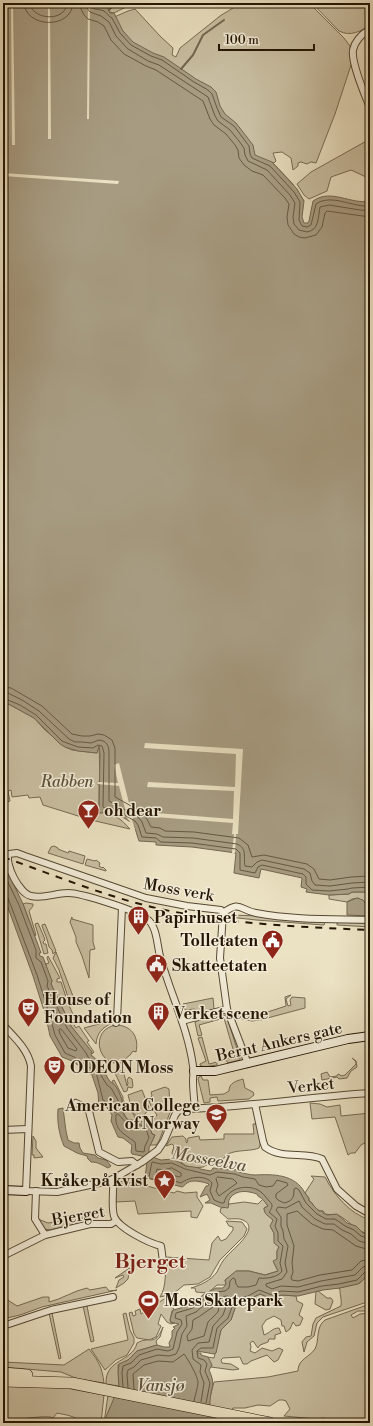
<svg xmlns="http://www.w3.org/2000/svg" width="373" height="1426" font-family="'Libre Bodoni',serif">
<rect width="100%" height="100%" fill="#ebe2c3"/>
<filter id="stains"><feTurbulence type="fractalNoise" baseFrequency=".005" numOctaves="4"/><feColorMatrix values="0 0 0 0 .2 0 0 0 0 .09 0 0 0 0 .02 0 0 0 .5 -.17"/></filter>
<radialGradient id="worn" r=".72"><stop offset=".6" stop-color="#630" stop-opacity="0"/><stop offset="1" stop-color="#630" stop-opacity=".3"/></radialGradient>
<g fill="#c9bfa2" stroke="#766a52">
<path d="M92,3H138L141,5H130L114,13L100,10Z"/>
<path d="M241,3H309L344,38L350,46L352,62L335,114L316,163L311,162L307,164L301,162L298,163V166L293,170L291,158L282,152L273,153L276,161L274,163L272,162L292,183L304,201L108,63L112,18L128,11L135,9L161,37L173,48L172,55L176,57L180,48L220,16Z"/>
<path d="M312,3H370V26C360,31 351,37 339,31Z"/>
<path d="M370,139V176L366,177L351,170L331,177L327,191L309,199L304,195L297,184L311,172Z"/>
<path d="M3,701L34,718L45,730L65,747L72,750L97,753L99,745L100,780L97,784H99V813L111,812L112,816C120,817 125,824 130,829L91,820L43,805L40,797L29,798L28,795L12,797L11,790L8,791L10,801L4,803L3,804Z"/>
<path d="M54,846L58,848V849L68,853L69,851L85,856L83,864L48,853L51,847Z"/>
<path d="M87,859L95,861L96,860L100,863L99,866L102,868L103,867L106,870V871L85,865Z"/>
<path d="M370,890V901L365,903L358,898L352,899L347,902L329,899V895L349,894L352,892H367Z"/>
<path d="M26,903L33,904V906L29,911L36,935L35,936L23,904Z"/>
<path d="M233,915L259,916L325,922L324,925L256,920L229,917Z"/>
<path d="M72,917V919L93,925V942L95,949L90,950L89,978L82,956L76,942V937L70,922Z"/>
<path d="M341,922L370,923V927L337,925V923Z"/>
<path d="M38,923L44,937L45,940L43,942L44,944H46L48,953L44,954L35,924Z"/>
<path d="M45,924L56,951L53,954L52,950L49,947L47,939L42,926V925Z"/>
<path d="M56,952L76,1004L71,1006L59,970L53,958Z"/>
<path d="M48,956L60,978L57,979V982H61L68,1003L76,1021L73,1023L76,1028L79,1026L89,1041L87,1042L94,1052L92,1054L71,1026L51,984L52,981L46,967V964L49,963L47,958Z"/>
<path d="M291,995L286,999L288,1006L291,1005L290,1000L292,997L305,998V1008L260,1020L252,1021L239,1018V1020L235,1014C252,1019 270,1011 286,1006L285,997Z"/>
<path d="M213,998L214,1009L197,1013L195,1009L185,1010L183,1004Z"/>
<path d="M224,1015L227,1018L240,1058V1060L228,1063L225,1059L235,1056L224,1018L199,1025L202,1035L198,1036L195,1022L200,1020Z"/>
<path d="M110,1021L112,1023C102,1028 97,1033 96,1044L84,1028Z"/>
<path d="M118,1025C133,1027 139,1038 136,1052L133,1051L130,1055L125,1059V1062C97,1071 88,1027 118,1025Z"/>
<path d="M202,1037L209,1064L217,1062V1065L204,1067L200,1065V1064L206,1061L198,1038Z"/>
<path d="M352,1058L356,1061L357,1067L351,1071L347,1078L339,1079L337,1077L322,1080L321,1074L327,1072L330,1077L337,1076L338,1074L342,1076L345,1075L356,1064V1062Z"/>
<path d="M123,1070L127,1086L128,1083L127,1080L129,1077L132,1079L133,1086L132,1088L128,1087L127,1091L124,1092L115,1073Z"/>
<path d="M201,1076L203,1080H208L210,1095L224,1094L229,1091C229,1083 236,1081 243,1079L245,1088L253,1092L254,1095L249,1099L218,1101L217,1097L210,1098V1102L204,1103L198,1079L199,1077Z"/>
<path d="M114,1080L123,1097V1100L134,1115L136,1121L127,1119L122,1110V1099L113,1083L112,1081Z"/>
<path d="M165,1087L169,1089L170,1107L171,1110L159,1141L156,1145H150L155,1135L151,1133V1122L155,1124L153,1120L157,1115L152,1108L148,1099L152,1096L151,1092Z"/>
<path d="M142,1090L149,1108L143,1117H138L133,1113L128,1095Z"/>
<path d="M310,1103L320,1104L327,1107L340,1105L341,1116L370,1113V1140L361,1145L355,1153H351L348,1155L335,1117L312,1119Z"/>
<path d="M253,1124H256C260,1130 262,1141 259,1148C247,1153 225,1147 222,1163H210L203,1167L195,1168L186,1166L173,1156L172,1153L174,1146L172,1144L166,1146L172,1137L183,1136L186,1139V1142L187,1143L188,1138L199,1136L200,1140L224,1139V1134H254Z"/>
<path d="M33,1136L36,1141V1148L43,1157L34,1158V1155H32Z"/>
<path d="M311,1176L325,1177C335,1196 349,1213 370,1220V1235C358,1232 348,1220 338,1215C334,1214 329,1215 325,1214L323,1211C319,1212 314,1207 312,1203L309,1201V1198L305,1193L314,1179Z"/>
<path d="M117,1181L135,1183L174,1193L177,1191L185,1193L197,1192V1197L203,1206L197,1218L191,1217V1211L138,1214L135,1201L116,1202L115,1188Z"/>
<path d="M263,1199L268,1206L264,1208L266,1214L273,1220L271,1228L274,1233C275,1241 273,1241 279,1247L277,1251V1259L274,1263L278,1271L265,1275L249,1271H237L225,1280L226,1285H217L208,1293L196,1292L195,1288H191C201,1285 210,1281 217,1272C220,1266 222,1261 227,1256C233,1249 261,1228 243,1220C239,1218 233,1219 228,1219L220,1212L221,1208L228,1207L229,1204L244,1202L258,1204Z"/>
<path d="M84,1212L85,1218L79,1219V1223L77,1224L50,1230L44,1229L38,1219L48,1223L66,1220L67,1216Z"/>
<path d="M226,1221L242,1222L247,1229L244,1236L220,1260L210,1277L198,1284L184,1285L173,1294L160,1297C167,1286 165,1270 166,1257L209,1260L212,1243L218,1236L221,1241L226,1239L233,1230V1227L229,1226Z"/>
<path d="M137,1265L129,1273L128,1279L124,1283L116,1288L119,1280L124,1277L123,1275L115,1278L128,1269Z"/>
<path d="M370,1272V1301L323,1317L317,1323L314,1336L307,1342L304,1352L302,1342L306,1337L311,1336L313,1324L316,1318L341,1306C342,1300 340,1296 340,1290L339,1288L360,1283Z"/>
<path d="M106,1287L109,1291L117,1290L42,1307L20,1315L3,1319V1299H6L17,1306L43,1297H49V1302C62,1299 73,1291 87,1288L90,1290Z"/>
<path d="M316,1291H318L327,1298H331L333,1301L330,1309L326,1310L315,1304Z"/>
<path d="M260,1294L274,1299L281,1295L296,1296L297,1301L303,1304L299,1315L303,1318L300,1325L296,1326L293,1322L290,1329L286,1332L284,1326H282L281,1320L274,1316L266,1320L262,1326L264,1335C270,1333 272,1328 279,1328L281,1333L275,1335V1339H269L268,1342L260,1345L258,1348L253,1341L250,1343L251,1347L250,1351L255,1353L262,1348L272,1351L279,1348L283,1350L278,1360L274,1362L267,1355L251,1361L247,1364H243L240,1357L223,1358L221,1360L222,1363L231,1364L239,1369L233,1370L211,1367L212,1366L207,1357L214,1358L221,1330L231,1320L237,1302L249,1299Z"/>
<path d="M164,1299H169L171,1302L170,1306L174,1309L172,1311L170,1320L171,1323H175L171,1324L167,1322L161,1314L158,1324L161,1326L156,1337L149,1340L137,1338L134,1334L129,1313L132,1312L133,1316L136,1315L135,1311L140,1309L141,1314Z"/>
<path d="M370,1304V1311H358L351,1315L353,1318L360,1314L370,1313V1423H331L324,1418L315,1419L284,1416L290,1409L286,1401L283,1400H279L270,1406L258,1405L245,1408H233L231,1410L237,1423H212L209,1401L214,1382L268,1377L298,1371C298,1368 299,1364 301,1362C305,1357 311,1355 315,1349C320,1339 315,1328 325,1320Z"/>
<path d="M83,1306H87L94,1341L91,1342Z"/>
<path d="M49,1313H52L61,1358L59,1359Z"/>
<path d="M126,1313L130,1330L134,1338V1343L127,1355L116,1360L105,1370L91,1349L128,1340L123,1314Z"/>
<path d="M163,1327L160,1337L156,1341L157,1345L137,1351L128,1360L118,1365L119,1386L106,1384C105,1358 132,1363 137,1343C151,1335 154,1348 163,1327Z"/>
<path d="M89,1349C99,1362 102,1367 104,1383L78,1379L61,1372L3,1367V1362L64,1365Z"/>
<path d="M3,1384L66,1388L104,1395L101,1423H82C76,1416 66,1415 57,1413L53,1418C48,1415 34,1418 27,1418L25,1423H3V1410L7,1405L3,1404Z"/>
<path d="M108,1395L116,1396L107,1415V1420L110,1423H104Z"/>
</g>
<g fill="#a79c82" stroke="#72664f">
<path d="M3,3H36L41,6L54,8L60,3H94L96,6L107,7L110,13H114L123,31L133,42L153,53L164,57L196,79L211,87L216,92L220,106L225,114L236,123L253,145L255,155L272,162L297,189L304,201L302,217L304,223H308L309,221L313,201C331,188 351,205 370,201V890L367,892H352L349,894L329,895L306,892L307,889L301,887L302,878L261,869L259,878L234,873L236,853L192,847L156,845V842L139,841C137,836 136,830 134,826C130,820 117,814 111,813V812L99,813L100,754L99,746L97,753L78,751L65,747L60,744L34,718L3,701Z"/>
<path d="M3,841L5,847L4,858L7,870L23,904L41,953H39L40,956L43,957L52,981L51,984L71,1026L92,1052L91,1055C99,1060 104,1072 109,1080C110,1082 112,1083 114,1084C117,1087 121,1096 122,1101C123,1107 121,1112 126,1118C134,1126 147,1113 152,1134L155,1135L149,1148V1152L155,1158L161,1160L173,1159L186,1166L200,1168V1169L211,1171L213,1168L240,1170L239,1172C244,1173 249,1175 255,1175C273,1174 295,1174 305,1193C307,1197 309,1197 309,1201L312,1203L313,1205L319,1211H323V1213L327,1215L337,1214L347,1223L356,1226L363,1233L370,1235V1272L362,1281L358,1284L340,1288L323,1290L298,1296L281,1295L272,1299L260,1294L249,1299L237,1302L231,1320L221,1330L216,1353L214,1354L197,1351L198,1353H201V1355L208,1357L212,1365L209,1370C216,1385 211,1386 210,1401C209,1407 212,1416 212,1423H116L107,1420L106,1417L119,1386L118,1373L119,1364L128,1360L137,1351L157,1345L164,1347H170L169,1343L172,1337V1331L175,1328L173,1327L179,1324L171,1322L170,1320L173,1310L192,1305L204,1294L216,1288H223L226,1284L225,1280L236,1271H249L265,1275L278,1271L273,1261L277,1259V1251L279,1247L274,1243V1233L270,1226L273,1220C269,1216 264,1215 264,1208L268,1206C265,1202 263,1199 258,1196L257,1194C248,1191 237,1189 230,1198C228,1201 229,1205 228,1208L220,1207L211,1203H205L210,1200L207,1194L200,1197L206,1186H208L209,1184C204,1182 192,1179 187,1183C185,1185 184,1186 182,1187L145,1177L147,1162L142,1156L132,1154L131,1152L132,1145L123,1138L118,1137L111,1121L112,1115L105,1105L103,1107H99L98,1093L92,1075L72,1061L62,1057L50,1036L46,1017L33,976L3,894Z"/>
<path d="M357,898L363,900L367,906H370V916L347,915V902Z"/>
<path d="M63,1108L66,1131L68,1140L74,1143H79L80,1148L83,1153L95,1155L98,1158L106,1160L111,1166L108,1168C102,1165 98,1162 91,1162L88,1159L87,1156L77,1153L64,1146C59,1134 57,1122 58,1109Z"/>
</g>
<g fill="#ebe2c3">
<path d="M11,3H13L15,145H12Z"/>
<path d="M88,3H90L89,119H87Z"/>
<path d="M48,7L50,10L51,139H48Z"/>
<path d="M3,173L119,181L118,184L3,176Z"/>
<path d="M145,743L243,749L238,834H236L235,853H232L234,834H232L233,823L155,817L156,813L233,819L234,791L147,787L148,782L235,787L236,754L144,748Z"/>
<path d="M119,763L133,819L132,820L135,829H133L129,820H128L119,786L97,784L98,782L118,783L114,765Z"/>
</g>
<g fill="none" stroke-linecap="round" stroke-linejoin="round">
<g stroke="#655842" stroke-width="1">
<path d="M24,3C25,28 72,30 73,3"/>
<path d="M30,3C31,20 66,23 67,3"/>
<path d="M80,3L81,9L84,15L88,19L98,22L104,26L111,40L124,54L146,66L156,70L203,101L210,119L214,125L226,134L235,145L238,150L239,158L244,165L252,171L263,175L285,198L289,204L287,217L288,225L294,234L299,237L305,238L316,235L322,227L325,213L327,211L370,217"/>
<path d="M86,3L87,8L90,12L101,16L109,22L116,36L128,49L148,61L159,65L208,97L215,116L218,121L230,130L239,141L244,148L245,155L248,161L267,170L290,195L295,203L293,217L294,224L299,230L307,232C319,230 318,218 320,207L329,205L360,210L370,211"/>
<path d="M91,3C92,12 98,8 104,11C107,13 108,16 112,18L120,33L131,45L151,56L162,60L194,82L208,90L212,94L217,108L221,117L234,126L249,146L250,154L252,158L270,166L294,192L300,202L299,220L302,226L307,227L311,225L316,204C332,193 353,208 370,206"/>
<path d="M3,687L11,688L42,706L72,734L82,736H90L98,734L104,735L112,740L115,748V797L142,812L147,819L151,827L160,828L165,831L194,832L239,838L248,845L252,857L264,855L307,864L314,869L319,879L330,880L351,877L370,876"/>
<path d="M3,693H8L22,700L39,711L69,739L75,742H82L91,743L99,740C107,741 109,746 109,753V801L138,817L142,822L146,833L157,834L163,837L193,838L237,844C248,849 243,857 245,866L252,867L257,862L262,860L304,869L310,873L312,881L315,885L330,886L352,883L370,882"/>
<path d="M3,698L20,705L36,715L62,741L67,743L78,747L93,748L98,745L102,746L104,753L103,807L105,808H112L135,821L138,825L142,837L156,838L161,842L192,843L236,849L240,853V870L255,873L258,867L262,865L303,874L306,877V884L312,890L329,891L348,889L352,888L370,887"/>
<path d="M3,872L19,905L36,950V958L41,962L48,981L47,986L67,1028L86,1053L88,1057L92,1061L107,1085L111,1088L118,1100L117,1112H114L108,1103L103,1100L96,1072L74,1057L65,1053L55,1035L50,1016L37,975L8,898L6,896L3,895"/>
<path d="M61,1029L77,1049L76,1051L68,1048L60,1034L59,1030Z"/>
<path d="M118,1114C127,1123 126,1126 141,1125L146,1129L149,1138L145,1146L144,1152L136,1151L135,1142C125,1134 114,1131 116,1115Z"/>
<path d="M172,1168L181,1173V1176L179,1177L163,1172L158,1174L156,1173L157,1169L163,1170Z"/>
<path d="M218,1177L233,1179L237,1183L219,1196L216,1191L218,1185L216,1179Z"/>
<path d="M370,1244L359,1241L351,1234L342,1230L334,1224H325L315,1219L302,1207L299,1201L286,1208L278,1207L276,1210L281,1217V1226L283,1231L284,1239L288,1246L285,1263L287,1272L282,1279L266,1284V1286L272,1289L281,1286L298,1287L321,1281L355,1275L363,1267L370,1265"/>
<path d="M370,1250L356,1246L333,1230L323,1229L312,1224L297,1211L287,1214V1225L294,1246L292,1263L293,1272L291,1278L292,1280L298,1281L320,1275L352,1270L361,1261L370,1259"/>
<path d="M217,1305L219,1307L218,1312L208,1322L204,1336L188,1341L187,1336L192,1329L193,1320C202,1316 208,1309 217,1305Z"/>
<path d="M123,1387L122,1373L123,1366L131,1363L139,1355L157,1349L168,1351L173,1349L177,1332L182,1324L181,1320L175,1318L176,1313L193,1308L206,1297L217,1292L225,1291L229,1288L230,1281L233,1278L235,1279L236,1284L238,1287H248L256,1285L259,1278C266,1279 279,1277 282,1271L280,1263L283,1246L278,1241V1233L275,1226L277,1219L269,1212C270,1212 272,1207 272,1206C272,1203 271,1203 269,1201C266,1197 262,1192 258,1190C246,1184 227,1188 224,1203H221L214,1200L210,1191L212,1183C205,1174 189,1177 181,1183C173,1181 166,1175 158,1180L150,1179L149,1177L152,1162L161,1164L172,1163L185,1169L210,1175L217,1172L235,1174L243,1177L255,1179L259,1185L266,1187L273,1186L277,1180L287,1183L288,1185L276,1194V1198L278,1200L284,1203C293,1201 294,1197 294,1189L296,1188L299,1190L306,1203L317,1214L326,1219H335L345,1226L354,1230L361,1236L370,1239"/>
<path d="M128,1388L127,1374L128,1370L134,1367L141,1360L158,1355L169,1356L176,1354L179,1348L182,1334L187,1326L186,1316L196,1312L206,1303L218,1297L228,1296L229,1298L223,1315L213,1326L209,1342L198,1343L192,1350L193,1359L201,1365L200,1372L204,1383L201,1402"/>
<path d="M134,1389L133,1374L144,1365L158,1361L173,1362L184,1354C188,1359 198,1377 198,1382C198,1388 195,1395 194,1401"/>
<path d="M206,1403L210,1383L205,1371L207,1364L204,1360L198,1358L197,1351L201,1348H213L217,1328L228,1318L235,1299L248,1296L259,1290L272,1295L281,1291L298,1292L322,1286L339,1284L357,1280L366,1271L370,1270"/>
</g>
<g stroke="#72664f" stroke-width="2">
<path d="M109,10L115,3"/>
<path d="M181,69L193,55L203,35L224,20"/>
</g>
<defs>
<g id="street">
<path d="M370,29C362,34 355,40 353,50C351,63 365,95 370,108"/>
<path d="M223,913L220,958L227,1009L248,1064"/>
<path d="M182,1021L227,1009"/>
<path d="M116,1023L117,1020L122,908"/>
<path d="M3,1025C13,1036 28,1049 31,1066L26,1191L57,1192L104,1182L113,1179L142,1162L158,1150L164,1141L175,1115L178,1111L185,1109C247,1107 308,1097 370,1093"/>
<path d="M76,1103L84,1107L89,1111L99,1152L118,1162L132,1161L137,1165"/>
<path d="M255,1104L263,1141L265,1147C283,1160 304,1151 322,1159L337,1189L356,1206L370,1214"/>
<path d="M195,1108C194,1099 193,1090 193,1081C193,1076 194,1071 193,1066C188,1028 170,993 160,956C157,945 157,926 147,919C138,911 79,892 67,893C56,893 43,899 31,896C20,894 4,864 9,854L17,853L25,856L146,898L187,906L221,910L223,913C241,900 239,910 256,913C293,920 332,919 370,920"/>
<path d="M3,1130L28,1129"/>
<path d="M113,1179C114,1190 111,1205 114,1216C118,1228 149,1243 161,1246L164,1269"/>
<path d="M36,1191L35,1219L45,1235"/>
<path d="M3,1256L45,1235L90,1224H111L116,1221"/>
<path d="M3,1326L51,1310L113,1297"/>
</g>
<g id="secondary">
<path d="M194,1071H215L348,1039L370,1036"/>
<path d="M3,1190L26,1191"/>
</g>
<g id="highway">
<path d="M3,1373L27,1375"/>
<path d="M3,1381L72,1383L270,1423"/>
</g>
</defs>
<use href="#street" stroke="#554833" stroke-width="8"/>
<use href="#secondary" stroke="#231403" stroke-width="10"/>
<use href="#highway" stroke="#231403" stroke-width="12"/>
<use href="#street" stroke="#f2ecd8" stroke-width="6"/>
<use href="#secondary" stroke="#f2ecd8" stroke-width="8"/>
<use href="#highway" stroke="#ebe2c3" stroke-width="11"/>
<path stroke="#231403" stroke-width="2" stroke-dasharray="7 7" stroke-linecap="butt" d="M3,857C54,875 104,896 156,908C226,924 299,927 370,930"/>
</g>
<defs>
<symbol id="bar-pin" viewBox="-11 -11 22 30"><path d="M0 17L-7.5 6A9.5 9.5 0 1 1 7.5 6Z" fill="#8f2418" stroke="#f2ecd8"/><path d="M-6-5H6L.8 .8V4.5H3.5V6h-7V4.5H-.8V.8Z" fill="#fff"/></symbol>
<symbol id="building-pin" viewBox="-11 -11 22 30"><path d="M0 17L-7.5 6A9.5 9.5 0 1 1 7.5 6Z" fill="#8f2418" stroke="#f2ecd8"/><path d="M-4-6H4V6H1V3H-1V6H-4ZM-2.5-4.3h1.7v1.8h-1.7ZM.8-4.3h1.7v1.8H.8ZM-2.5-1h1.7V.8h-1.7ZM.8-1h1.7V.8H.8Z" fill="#fff"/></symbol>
<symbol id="civic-pin" viewBox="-11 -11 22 30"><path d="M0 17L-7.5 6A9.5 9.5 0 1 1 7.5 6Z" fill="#8f2418" stroke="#f2ecd8"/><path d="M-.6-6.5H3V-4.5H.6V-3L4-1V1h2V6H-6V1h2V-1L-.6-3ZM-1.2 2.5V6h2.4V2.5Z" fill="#fff"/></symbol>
<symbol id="theatre-pin" viewBox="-11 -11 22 30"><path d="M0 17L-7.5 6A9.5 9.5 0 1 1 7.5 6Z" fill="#8f2418" stroke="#f2ecd8"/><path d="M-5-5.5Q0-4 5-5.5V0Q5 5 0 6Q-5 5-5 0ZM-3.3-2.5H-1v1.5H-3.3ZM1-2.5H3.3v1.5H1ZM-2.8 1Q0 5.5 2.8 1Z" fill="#fff"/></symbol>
<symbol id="university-pin" viewBox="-11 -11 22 30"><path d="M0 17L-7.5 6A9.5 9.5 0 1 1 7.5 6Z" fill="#8f2418" stroke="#f2ecd8"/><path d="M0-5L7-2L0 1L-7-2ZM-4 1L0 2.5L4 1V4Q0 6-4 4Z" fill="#fff"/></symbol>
<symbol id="sight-pin" viewBox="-11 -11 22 30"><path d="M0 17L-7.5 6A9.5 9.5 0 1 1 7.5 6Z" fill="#8f2418" stroke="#f2ecd8"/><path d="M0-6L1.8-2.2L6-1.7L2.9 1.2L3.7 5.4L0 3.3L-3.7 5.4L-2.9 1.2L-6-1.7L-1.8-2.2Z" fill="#fff"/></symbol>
<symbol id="stadium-pin" viewBox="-11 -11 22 30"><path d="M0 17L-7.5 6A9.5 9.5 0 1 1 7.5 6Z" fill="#8f2418" stroke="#f2ecd8"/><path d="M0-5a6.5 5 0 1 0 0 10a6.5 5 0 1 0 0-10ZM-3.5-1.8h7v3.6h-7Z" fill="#fff"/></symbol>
</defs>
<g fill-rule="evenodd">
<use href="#bar-pin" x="76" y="798" width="25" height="34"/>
<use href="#building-pin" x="126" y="904" width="25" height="34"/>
<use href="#civic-pin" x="260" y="928" width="25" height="34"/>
<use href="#civic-pin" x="144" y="952" width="25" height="34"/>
<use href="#theatre-pin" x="16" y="996" width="25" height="34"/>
<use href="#building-pin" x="146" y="1000" width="25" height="34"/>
<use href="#theatre-pin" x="42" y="1054" width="25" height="34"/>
<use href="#university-pin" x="204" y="1102" width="25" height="34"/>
<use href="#sight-pin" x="152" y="1168" width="25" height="34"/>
<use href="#stadium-pin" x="136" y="1288" width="25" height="34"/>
</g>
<g text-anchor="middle" stroke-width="3" stroke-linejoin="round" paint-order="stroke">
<g font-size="16" font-style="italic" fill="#5d503b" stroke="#f2ecd8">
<text x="67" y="787">Rabben</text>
</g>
<g font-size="16" font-weight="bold" fill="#231403" stroke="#f2ecd8" text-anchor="start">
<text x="104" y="816">oh dear</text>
<text x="154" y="923">Papirhuset</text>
<text x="258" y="946" text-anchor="end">Tolletaten</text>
<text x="172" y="971">Skatteetaten</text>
<text x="44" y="1005">House of<tspan x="44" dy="18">Foundation</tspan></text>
<text x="174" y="1019">Verket scene</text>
<text x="70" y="1073">ODEON Moss</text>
<text x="200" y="1111" text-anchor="end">American College<tspan x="200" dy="18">of Norway</tspan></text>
<text x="148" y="1186" text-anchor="end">Kråke på kvist</text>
<text x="164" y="1306">Moss Skatepark</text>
</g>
<g font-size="16" fill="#231403" stroke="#f2ecd8">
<text transform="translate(179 889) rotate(10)" y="6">Moss verk</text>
<text transform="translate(279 1041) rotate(-13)" y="6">Bernt Ankers gate</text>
<text transform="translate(311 1085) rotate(-6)" y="6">Verket</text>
<text transform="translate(78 1215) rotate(-10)" y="6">Bjerget</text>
</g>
<g font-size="17" font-style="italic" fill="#5e513c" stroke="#f2ecd8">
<text transform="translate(209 1159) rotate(10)" y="6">Mosseelva</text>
<text x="161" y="1391">Vansjø</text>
</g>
<g font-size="20" font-weight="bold" fill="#7a1f14" stroke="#f2ecd8">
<text x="150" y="1268">Bjerget</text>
</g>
</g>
<rect width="373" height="1426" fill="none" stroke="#ebe2c3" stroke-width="16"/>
<rect x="4" y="4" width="365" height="1418" fill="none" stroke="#231403" stroke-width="2"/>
<rect x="8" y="8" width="357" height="1410" fill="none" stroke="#231403"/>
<path d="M219 44v6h95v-6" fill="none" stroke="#231403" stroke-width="2"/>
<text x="225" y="44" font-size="12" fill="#231403" stroke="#f2ecd8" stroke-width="3" paint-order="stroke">100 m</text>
<rect width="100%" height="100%" filter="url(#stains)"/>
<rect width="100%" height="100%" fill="url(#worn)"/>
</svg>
